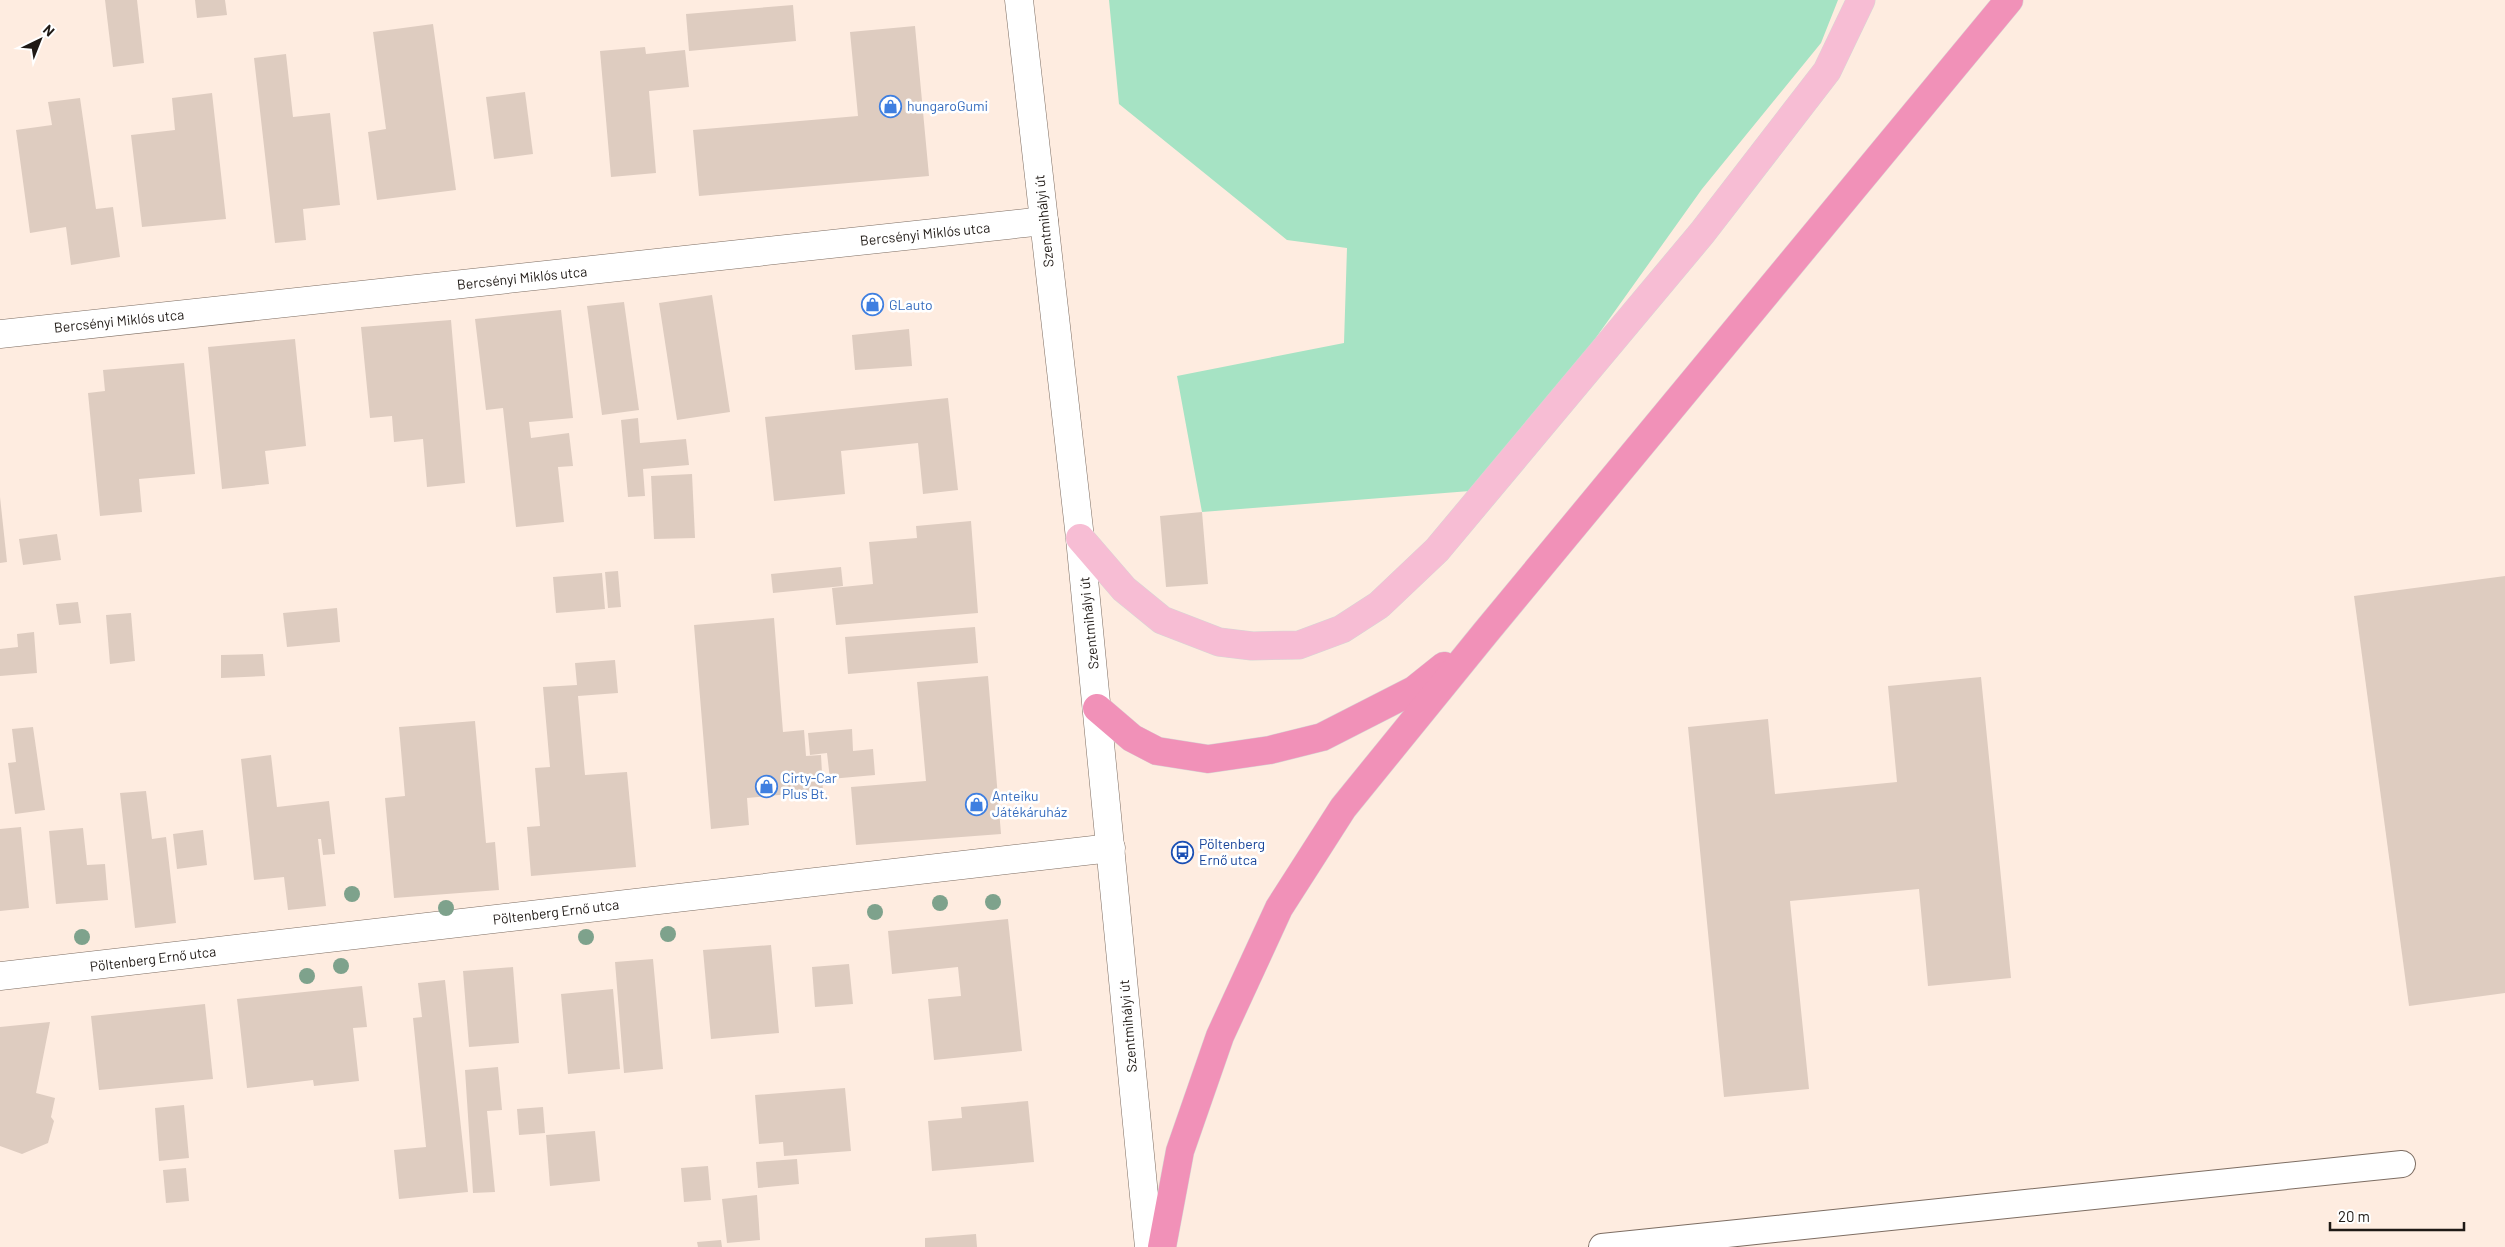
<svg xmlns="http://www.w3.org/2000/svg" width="2505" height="1247" font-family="Barlow,sans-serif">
<rect width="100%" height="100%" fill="#feece0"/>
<path fill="#a6e3c4" d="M1109,0H1838L1821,43L1702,189L1565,381L1470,491L1202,512L1177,376L1344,343L1347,248L1287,240L1119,104Z"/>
<g fill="#deccc0">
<path d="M105,0H137L144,63L113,67Z"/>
<path d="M195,0H225L227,15L197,18Z"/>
<path d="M793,5L796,41L689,51L686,14Z"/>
<path d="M433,24L456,190L377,200L368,132L386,129L373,32Z"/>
<path d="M915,26L929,176L699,196L693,130L858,116L850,32Z"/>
<path d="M645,47L646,54L685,50L689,87L649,91L656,173L611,177L600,51Z"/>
<path d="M286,54L293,117L330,113L340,205L303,209L306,240L275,243L254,58Z"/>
<path d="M525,92L533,154L494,159L486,97Z"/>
<path d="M212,93L226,219L142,227L131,135L175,130L172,98Z"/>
<path d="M80,98L96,209L113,207L120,257L71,265L66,227L30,233L16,130L52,125L48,102Z"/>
<path d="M712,295L730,412L677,420L659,303Z"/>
<path d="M624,302L639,410L602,415L587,306Z"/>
<path d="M561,310L573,418L529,422L531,438L569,433L573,466L558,467L564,522L516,527L503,408L486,410L475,319Z"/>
<path d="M451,320L465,483L427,487L423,439L394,442L392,416L370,418L361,327Z"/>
<path d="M909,329L912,366L855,370L852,335Z"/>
<path d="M295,339L306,446L265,451L269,484L222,489L208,347Z"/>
<path d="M184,363L195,474L139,479L142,512L100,516L88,393L105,391L103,370Z"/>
<path d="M948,398L958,490L923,494L918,443L841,451L845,494L774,501L765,417Z"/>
<path d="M638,418L640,443L686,439L689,465L643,469L645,496L628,497L621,420Z"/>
<path d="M692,474L695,538L654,539L651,476Z"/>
<path d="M0,497L7,562L0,563Z"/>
<path d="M1202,512L1208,584L1166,587L1160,516Z"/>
<path d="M971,521L978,613L836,625L832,588L873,584L869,542L917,538L916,526Z"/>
<path d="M57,534L61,560L23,565L19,539Z"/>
<path d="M841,567L843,586L773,593L771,574Z"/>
<path d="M618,571L621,607L608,608L605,572Z"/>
<path d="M602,573L605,609L556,613L553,577Z"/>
<path d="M2505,576V993L2409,1006L2354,596Z"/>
<path d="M78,602L81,623L59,625L56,604Z"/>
<path d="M337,608L340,642L287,647L283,613Z"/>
<path d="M131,613L135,661L110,664L106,615Z"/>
<path d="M774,618L783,732L804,730L806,756L821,755L823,791L747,798L749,825L711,829L694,625Z"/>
<path d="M975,627L978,663L848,674L845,637Z"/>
<path d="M34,632L37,673L0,676V649L18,647L17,634Z"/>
<path d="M263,654L265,676L221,678V655Z"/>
<path d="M615,660L618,693L578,696L584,764L585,775L627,772L636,867L531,876L527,827L540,826L535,768L550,767L543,687L577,685L575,663Z"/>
<path d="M988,676L1001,834L856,845L851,787L926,781L917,682Z"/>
<path d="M1981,677L2011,978L1928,986L1919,889L1790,901L1809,1089L1724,1097L1688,727L1768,719L1775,794L1897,782L1888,686Z"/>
<path d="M475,721L486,843L495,842L499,890L394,898L385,798L405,796L399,727Z"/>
<path d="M33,727L45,810L15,814L8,763L16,762L12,729Z"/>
<path d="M852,729L853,751L873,749L875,775L830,779L827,753L810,755L808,733Z"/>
<path d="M271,755L277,807L329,801L335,854L323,855L321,839H318L326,906L288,910L284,877L254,880L241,759Z"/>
<path d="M146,791L152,839L166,837L176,923L135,928L120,793Z"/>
<path d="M21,827L29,908L0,911V829Z"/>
<path d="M83,828L87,865L105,864L108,900L56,904L49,831Z"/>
<path d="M203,830L207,865L177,869L173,834Z"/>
<path d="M1008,919L1022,1051L934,1060L928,999L961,996L958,967L892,974L888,931Z"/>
<path d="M771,945L779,1033L711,1039L703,950Z"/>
<path d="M653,959L663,1069L624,1073L615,962Z"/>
<path d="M849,964L853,1004L815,1007L812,967Z"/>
<path d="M513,967L519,1043L469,1047L463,971Z"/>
<path d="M445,980L468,1192L399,1199L394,1150L426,1147L413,1018L422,1017L418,983Z"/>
<path d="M362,986L367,1027L353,1028L359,1081L314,1086L313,1080L247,1088L237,999Z"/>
<path d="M613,989L620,1069L568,1074L561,994Z"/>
<path d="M205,1004L213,1079L99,1090L91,1016Z"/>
<path d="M50,1022L36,1093L55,1098L51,1117L54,1121L48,1143L22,1154L0,1146V1027Z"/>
<path d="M498,1067L502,1110L487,1111L495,1192L473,1193L465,1070Z"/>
<path d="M845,1088L851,1151L784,1156L783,1142L759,1144L755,1095Z"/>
<path d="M1028,1101L1034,1162L932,1171L928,1121L962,1118L961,1107Z"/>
<path d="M184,1105L189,1158L159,1161L155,1108Z"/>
<path d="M543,1107L545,1133L519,1135L517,1109Z"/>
<path d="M595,1131L600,1181L550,1186L546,1135Z"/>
<path d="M797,1159L799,1184L758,1188L756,1162Z"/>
<path d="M708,1166L711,1200L684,1202L681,1168Z"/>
<path d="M186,1168L189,1201L166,1203L163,1170Z"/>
<path d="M757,1195L760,1240L727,1243L722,1199Z"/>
<path d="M976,1234L977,1247H925V1238Z"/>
<path d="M721,1240L722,1247H698L697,1242Z"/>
</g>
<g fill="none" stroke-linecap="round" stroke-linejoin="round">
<defs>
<path id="service" d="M1602,1247L2402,1164"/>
<g id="minor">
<path d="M0,334L1044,221"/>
<path d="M0,976L1111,848"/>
</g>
<path id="secondary" d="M1019,0L1080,538L1149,1247"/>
<path id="primary" d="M1080,538L1124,589L1162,620L1219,642L1252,646L1299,645L1342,629L1379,605L1437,550L1702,233L1827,71L1861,0"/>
<g id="motorway">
<path d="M1097,708L1132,738L1157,751L1208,759L1270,750L1322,737L1414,690L1444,666"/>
<path d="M1162,1247L1180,1151L1220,1036L1279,908L1343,808L1486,632L2009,0"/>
</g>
</defs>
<use href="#service" stroke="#7d6d62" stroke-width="28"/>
<use href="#minor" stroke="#7d6d62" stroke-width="29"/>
<use href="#secondary" stroke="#7d6d62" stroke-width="29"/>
<use href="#primary" stroke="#d7d6d5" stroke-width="29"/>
<use href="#motorway" stroke="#d7d6d5" stroke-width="29"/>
<use href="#service" stroke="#fff" stroke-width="26"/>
<use href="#minor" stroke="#fff" stroke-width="28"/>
<use href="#secondary" stroke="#fff" stroke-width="28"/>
<use href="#primary" stroke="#f7bdd4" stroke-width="28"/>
<use href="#motorway" stroke="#f191b8" stroke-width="28"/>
</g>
<g fill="#7ea28c">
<circle cx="352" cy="894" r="8"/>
<circle cx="993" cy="902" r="8"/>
<circle cx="940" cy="903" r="8"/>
<circle cx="446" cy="908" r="8"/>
<circle cx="875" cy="912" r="8"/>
<circle cx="668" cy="934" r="8"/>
<circle cx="82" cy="937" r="8"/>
<circle cx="586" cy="937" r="8"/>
<circle cx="341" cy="966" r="8"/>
<circle cx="307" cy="976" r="8"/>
</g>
<defs>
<symbol id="shop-ring" viewBox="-11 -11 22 22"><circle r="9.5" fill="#fff" stroke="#3f7fe0" stroke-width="1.5"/><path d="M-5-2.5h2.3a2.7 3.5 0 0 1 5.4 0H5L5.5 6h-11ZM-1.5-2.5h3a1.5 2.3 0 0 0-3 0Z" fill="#3f7fe0"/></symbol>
<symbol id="bus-ring" viewBox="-11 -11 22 22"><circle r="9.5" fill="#fff" stroke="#1a4fb4" stroke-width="1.5"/><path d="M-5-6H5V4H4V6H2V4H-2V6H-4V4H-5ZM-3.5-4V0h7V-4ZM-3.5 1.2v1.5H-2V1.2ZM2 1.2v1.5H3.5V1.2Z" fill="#1a4fb4"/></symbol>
</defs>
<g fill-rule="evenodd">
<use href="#shop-ring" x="878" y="94" width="25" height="25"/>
<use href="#shop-ring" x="860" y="292" width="25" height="25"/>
<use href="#shop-ring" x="754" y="774" width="25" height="25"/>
<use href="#shop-ring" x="964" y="792" width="25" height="25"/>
<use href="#bus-ring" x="1170" y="840" width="25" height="25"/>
</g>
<g text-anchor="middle" stroke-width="5" stroke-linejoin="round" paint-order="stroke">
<g font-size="14" fill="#366cbe" stroke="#fff" text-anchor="start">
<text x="907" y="111">hungaroGumi</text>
<text x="889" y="310">GLauto</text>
<text x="782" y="783">Cirty-Car<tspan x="782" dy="16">Plus Bt.</tspan></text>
<text x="992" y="801">Anteiku<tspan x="992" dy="16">Játékáruház</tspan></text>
</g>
<g font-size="14" fill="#1f1915" stroke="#fff">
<text transform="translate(1044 221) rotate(-96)" y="5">Szentmihályi út</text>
<text transform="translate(925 234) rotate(-6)" y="5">Bercsényi Miklós utca</text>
<text transform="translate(522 278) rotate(-6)" y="5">Bercsényi Miklós utca</text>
<text transform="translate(119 321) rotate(-6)" y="5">Bercsényi Miklós utca</text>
<text transform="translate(1089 623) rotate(-96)" y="5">Szentmihályi út</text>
<text transform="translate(556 912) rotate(-7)" y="5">Pöltenberg Ernő utca</text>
<text transform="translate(153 959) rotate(-7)" y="5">Pöltenberg Ernő utca</text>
<text transform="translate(1128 1026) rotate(-95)" y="5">Szentmihályi út</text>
</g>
<g font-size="14" fill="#164399" stroke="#fff" text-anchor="start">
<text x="1199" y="849">Pöltenberg<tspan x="1199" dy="16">Ernő utca</tspan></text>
</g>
</g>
<g transform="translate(40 40) rotate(43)" stroke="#ffffff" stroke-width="4" paint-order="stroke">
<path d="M0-4L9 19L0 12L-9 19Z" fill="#1f1915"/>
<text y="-8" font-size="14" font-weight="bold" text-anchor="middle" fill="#1f1915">N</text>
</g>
<path d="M2330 1222v8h134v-8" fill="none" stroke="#1f1915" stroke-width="2.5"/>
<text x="2338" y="1222" font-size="15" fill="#1f1915" stroke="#ffffff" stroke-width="4" paint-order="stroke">20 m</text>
</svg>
